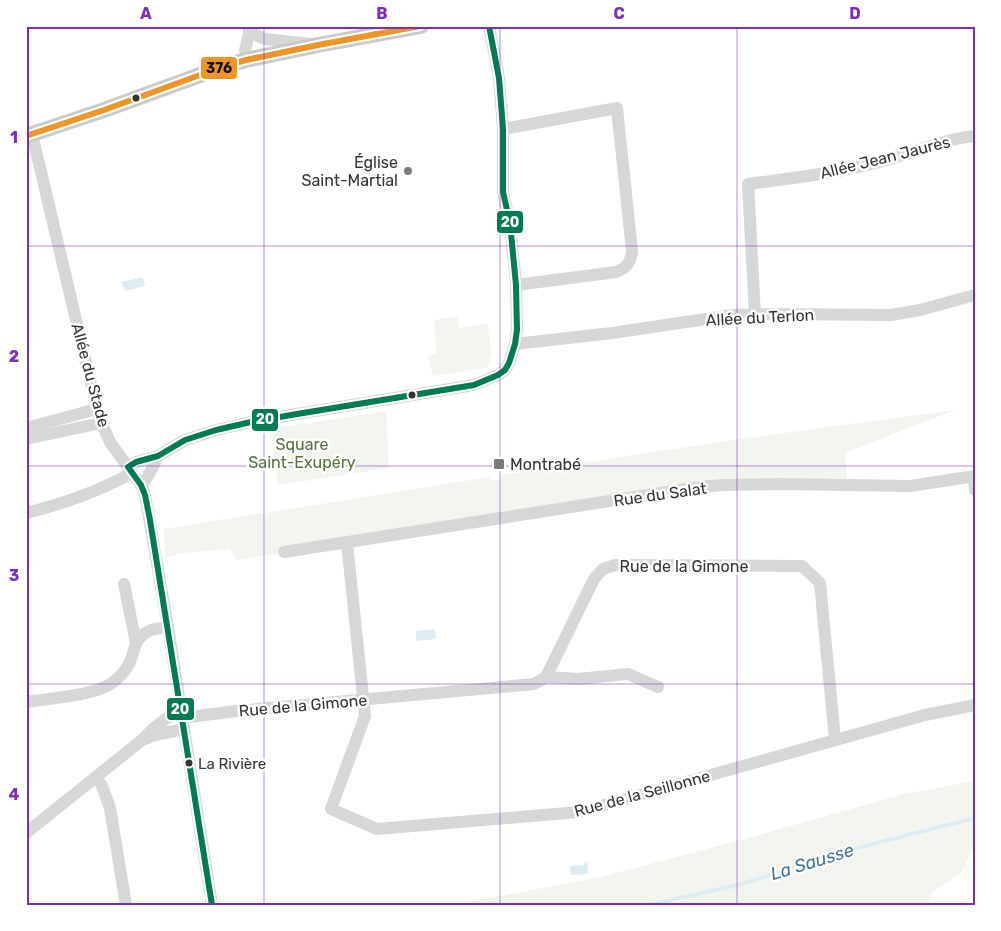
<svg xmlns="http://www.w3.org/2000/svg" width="1001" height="931" font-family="Rubik,sans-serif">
<rect width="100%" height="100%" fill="#fff"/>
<g fill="#f1f5ed">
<path d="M457,316L459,328L487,323L492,353L488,367L433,376L428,356L436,354L434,320Z"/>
<path d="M955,410L845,453L848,486L724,485L236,560L230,549L183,553L165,557L164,529L490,477L491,481L502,479V475L740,439Z"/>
<path d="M386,411L389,468L278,485L270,429Z"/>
<path d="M975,781V844L961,873L932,892L928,905H468L474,901L601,877L737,841L904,794Z"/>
</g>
<g fill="#ddebf3">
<path d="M143,277L145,286L125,291L122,282Z"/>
<path d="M435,629L436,639L416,641V631Z"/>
<path d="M587,861L588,874L571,875L570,866L584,865V863Z"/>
</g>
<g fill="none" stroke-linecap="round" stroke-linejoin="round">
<path stroke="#ddebf3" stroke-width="4" d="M648,905L738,885L857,848L975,818"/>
<g stroke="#d7d7d7" stroke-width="12">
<path d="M249,30L258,36L265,39L311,44"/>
<path d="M246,60L245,50L251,26"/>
<path d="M503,129L617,108L632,251C631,263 626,268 616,272L516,285"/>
<path d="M32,134L99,417L110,442L141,485L145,495L168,627L212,905"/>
<path d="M755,315L748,184C793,178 839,173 883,161C913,153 943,139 975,136"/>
<path d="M515,344L612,333L733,315L775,314L891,315L920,310L975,295"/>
<path d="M26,428L97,409"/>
<path d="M26,439L101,423"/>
<path d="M128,467L136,462L158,456L185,440L216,430L251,422L291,415L474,385L498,375L505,370L509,363L515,344L517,330L516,285L510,223L503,192V129L499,78L489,26"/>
<path d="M974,477L975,490"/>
<path d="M141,485C149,478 153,466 158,456"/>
<path d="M26,513C63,504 99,491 132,473"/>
<path d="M347,543L365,716L331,809L377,829L579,812L925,715L975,705"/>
<path d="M284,552L699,487L724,485L782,484L910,486L975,476"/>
<path d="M124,584L136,643"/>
<path d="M546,677L578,679L628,674L658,687"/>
<path d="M26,702C51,698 93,696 112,683C119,678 126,670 130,662C135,650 134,638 149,631C155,628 162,628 168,627"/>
<path d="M182,718L236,711L534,684L546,677L594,579L603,569L615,565L802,566L820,583L835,740"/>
<path d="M145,739L155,735L184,729"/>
<path d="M96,777L102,786L110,808L126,905"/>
<path d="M26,833L142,740L154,728L167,718L182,714"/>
</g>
<path stroke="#cacaca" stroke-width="16" d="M26,136L104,110L222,67L246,60L318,45L421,26"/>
<defs>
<path id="bus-1" d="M212,905L150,520L145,495L141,485L128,467L136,462L158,456L185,440L216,430L251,422L291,415L474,385L498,375L505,370L509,363L515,344L517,330L516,285L510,223L503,192V129L499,78L489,26"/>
<path id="bus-2" d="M26,136L104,110L222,67L246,60L318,45L420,26"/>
</defs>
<use href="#bus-1" stroke="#fff" stroke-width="10"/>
<use href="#bus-2" stroke="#fff" stroke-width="10"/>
<use href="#bus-1" stroke="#007c52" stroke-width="6"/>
<use href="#bus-2" stroke="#ec9628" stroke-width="6"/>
</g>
<path fill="none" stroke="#7b2cbf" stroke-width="1" stroke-opacity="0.55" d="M264,26V905M500,26V905M737,26V905M26,246H975M26,466H975M26,684H975"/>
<g fill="#333" stroke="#fff" stroke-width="2">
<circle cx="136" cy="98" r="4.5"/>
<circle cx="412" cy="395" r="4.5"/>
<circle cx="189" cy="763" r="4.5"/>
</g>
<g fill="#7a7a7a" stroke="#fff" stroke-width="2">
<circle cx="408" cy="171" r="5"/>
<rect x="493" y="458" width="12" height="12" rx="2.5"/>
</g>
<g text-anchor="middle" stroke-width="5" stroke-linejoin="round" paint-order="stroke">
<g font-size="15" fill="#333" stroke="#fff" text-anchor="start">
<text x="198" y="769">La Rivière</text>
</g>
<g font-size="16" fill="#333" stroke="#fff">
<text transform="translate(885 157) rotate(-14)" y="6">Allée Jean Jaurès</text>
<text transform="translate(760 317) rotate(-3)" y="6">Allée du Terlon</text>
<text transform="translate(91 375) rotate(75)" y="6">Allée du Stade</text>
<text transform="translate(660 494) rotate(-8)" y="6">Rue du Salat</text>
<text x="684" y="572">Rue de la Gimone</text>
<text transform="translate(303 705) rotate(-5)" y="6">Rue de la Gimone</text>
<text transform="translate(642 793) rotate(-15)" y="6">Rue de la Seillonne</text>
</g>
<g font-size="16" fill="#333" stroke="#fff" text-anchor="end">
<text x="398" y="168">Église<tspan x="398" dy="18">Saint-Martial</tspan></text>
<text x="510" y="470" text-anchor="start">Montrabé</text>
</g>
<g font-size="16" fill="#56703f" stroke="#fff">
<text x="302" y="450">Square<tspan x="302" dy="18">Saint-Exupéry</tspan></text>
</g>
<g font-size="18" font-style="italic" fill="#3f7597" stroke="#fff">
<text transform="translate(812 862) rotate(-17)" y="6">La Sausse</text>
</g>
</g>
<g stroke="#fff" stroke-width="2">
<rect x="200" y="56" width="38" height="24" rx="5" fill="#ec9628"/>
<rect x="496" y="210" width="28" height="24" rx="5" fill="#007c52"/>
<rect x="251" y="408" width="28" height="24" rx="5" fill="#007c52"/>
<rect x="166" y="697" width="29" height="24" rx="5" fill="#007c52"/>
</g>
<g font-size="14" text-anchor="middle" font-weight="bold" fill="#fff">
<text x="510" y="227">20</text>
<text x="265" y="424">20</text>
<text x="180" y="714">20</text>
</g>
<g font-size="14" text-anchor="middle" font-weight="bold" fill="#111">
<text x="219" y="73">376</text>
</g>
<rect width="1001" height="931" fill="none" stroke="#ffffff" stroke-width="55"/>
<rect x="28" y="28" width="946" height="876" fill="none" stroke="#7b2cbf" stroke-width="2"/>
<g font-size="16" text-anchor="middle" font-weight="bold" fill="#7b2cbf">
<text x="146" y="19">A</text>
<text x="382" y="19">B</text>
<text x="619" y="19">C</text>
<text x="855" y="19">D</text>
<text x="14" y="143">1</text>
<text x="14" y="362">2</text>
<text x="14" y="581">3</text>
<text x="14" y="800">4</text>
</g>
</svg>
